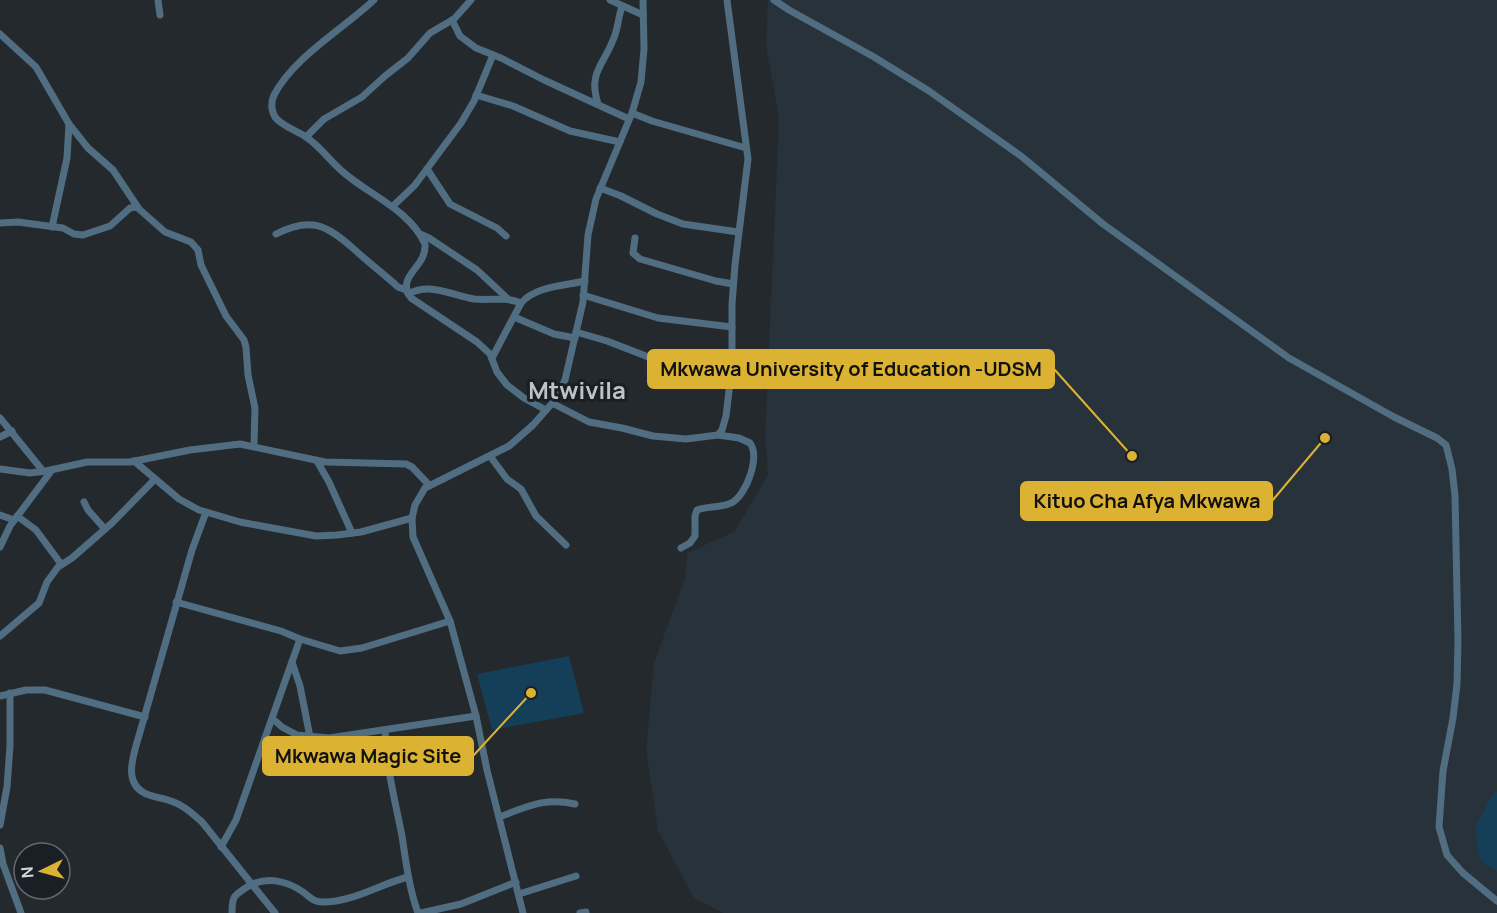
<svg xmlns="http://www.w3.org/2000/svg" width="1497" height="913" font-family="Manrope,sans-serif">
<rect width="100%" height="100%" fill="#23292d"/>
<path fill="#27323a" d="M768,0H1497V913H723L694,898L658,831L646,749L654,663L685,578L687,553L734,532L768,475L765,437L779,119L766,46Z"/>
<g fill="#153f58">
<path d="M569,656L584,713L492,730L477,674Z"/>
<path d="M1497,792V872L1480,860L1475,827L1493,794Z"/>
</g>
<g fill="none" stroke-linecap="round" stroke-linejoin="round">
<g stroke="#506d81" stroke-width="7">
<path d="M158,0L160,15"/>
<path d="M374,0C343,29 294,57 274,95C271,102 271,110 275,117C283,127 296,130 306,137C320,146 330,161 343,172C369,195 410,210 425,244C427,268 395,275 411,298L477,342L490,354L497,372L507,385L524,398L546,410"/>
<path d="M610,0L643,15"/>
<path d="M774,0L789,10L874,57L929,91L1021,156L1103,224L1289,358L1394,417L1437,438L1446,445L1452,469L1455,496L1458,641L1457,684L1453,718L1443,771L1439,827L1447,855L1463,873L1497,901"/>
<path d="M452,20L460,36L476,48L501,58L544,80L629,119"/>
<path d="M0,34L36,67L69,124L88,148L113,170L139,209L165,232L191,242L198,250L201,265L226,316L244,340L246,347L248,375L255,408L254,445"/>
<path d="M476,95L513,106L570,131L620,142"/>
<path d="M598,104C588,73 603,66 613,40C618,30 618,17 622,7"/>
<path d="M632,113L652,121L746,148"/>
<path d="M306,137L324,119L362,97L385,76L408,58L430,33L454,19L471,0"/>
<path d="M427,169L450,204L497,228L506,236"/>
<path d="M600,188L621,196L657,214L683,224L738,232"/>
<path d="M393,206L415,185L461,123L474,101L493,55"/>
<path d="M0,223L18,222L63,228L74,234L83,235L110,226L130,208L137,207"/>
<path d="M52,227L67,158L69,124"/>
<path d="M276,234C311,216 327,225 355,250C369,263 384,274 398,287L406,290"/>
<path d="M420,234L429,238L477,270L507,298"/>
<path d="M635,238L633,253L640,259L716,281L733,284"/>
<path d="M408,294C431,282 450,295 474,299C491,301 503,296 521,303"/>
<path d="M583,295L658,318L732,327"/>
<path d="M514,317L554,334L575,338"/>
<path d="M576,332L607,341L664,363L689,366"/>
<path d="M492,358L521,303C536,286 563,286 585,281"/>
<path d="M552,403L589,422L622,428L653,436L686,439L718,435L722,430L726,416L732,366V304L735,265L748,159L727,0"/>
<path d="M0,418L43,471"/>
<path d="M0,437L12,431"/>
<path d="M490,456L507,479L521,489L536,516L566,545"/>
<path d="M134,461L179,499L199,510L240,522L316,536L337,535L361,532L412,518"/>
<path d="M317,461L329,482L352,533"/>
<path d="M0,469L30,473L46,471L87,462H130L190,450L240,444L325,462L406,464L412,467L429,485"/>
<path d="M84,502L88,510L104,528"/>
<path d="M206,512L192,550L138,739C132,759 123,786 149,795C158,798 167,799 176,803C186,807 194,815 202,822L275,913"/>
<path d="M0,515L14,520"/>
<path d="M17,516L36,530L61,564"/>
<path d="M0,547L10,526L52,470"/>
<path d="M681,548L690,543L695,536V516L697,510C708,506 723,508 733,502C747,493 760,457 750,443L739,438L718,435"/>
<path d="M176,602L281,631L300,639L340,651L362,648L450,621"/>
<path d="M0,636L39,603L47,582L58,567L72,558L112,523L155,479"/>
<path d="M292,662L300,686L310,737"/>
<path d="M0,696L26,690H45L145,717"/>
<path d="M273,719L282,727L297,735L329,738L476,716"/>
<path d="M385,730C386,767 395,800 402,836C406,862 409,888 418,913"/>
<path d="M499,817C527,807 544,797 575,804"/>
<path d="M0,825L7,787L10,746V693"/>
<path d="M221,847L236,820L300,639"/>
<path d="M0,848L3,864L21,913"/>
<path d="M519,894L576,876"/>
<path d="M232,913C232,897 233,896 247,887C265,876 286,880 303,892C310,897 313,902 323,902C353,902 380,884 408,877"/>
<path d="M421,913L461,904L516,882"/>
<path d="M523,913L487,770L476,716L450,621L413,537L412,518L415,505L425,488L509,446L533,425L555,400L565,380L583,302L588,235L596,199L632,113L641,82L644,49L643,0"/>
<path d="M580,913L586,912"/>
</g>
</g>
<g text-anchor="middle" stroke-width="6" stroke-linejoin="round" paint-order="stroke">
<g font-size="24" font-weight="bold" fill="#bcc4ca" stroke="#191f24">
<text x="577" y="399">Mtwivila</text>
</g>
</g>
<path fill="none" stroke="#dcb233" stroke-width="2" d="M1132 456L1054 369M1325 438L1272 501M531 693L473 756"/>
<g fill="#dcb233" stroke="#191f24" stroke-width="2">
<circle cx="1132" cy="456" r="6"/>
<circle cx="1325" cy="438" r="6"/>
<circle cx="531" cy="693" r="6"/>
</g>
<g fill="#dcb233" stroke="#dcb233" stroke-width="2">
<rect x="648" y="350" width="406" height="38" rx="6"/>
<rect x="1021" y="482" width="251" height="38" rx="6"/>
<rect x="263" y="737" width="210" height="38" rx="6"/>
</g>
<g font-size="20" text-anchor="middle" font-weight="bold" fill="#111">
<text x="851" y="376">Mkwawa University of Education -UDSM</text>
<text x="1147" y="508">Kituo Cha Afya Mkwawa</text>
<text x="368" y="763">Mkwawa Magic Site</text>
</g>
<g transform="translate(42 871) rotate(265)"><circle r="28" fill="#191f24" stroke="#63696d" stroke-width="1.5"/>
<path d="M0-4.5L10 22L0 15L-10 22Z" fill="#dcb233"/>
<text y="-9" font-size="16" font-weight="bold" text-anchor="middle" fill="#d3d7da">N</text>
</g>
</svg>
